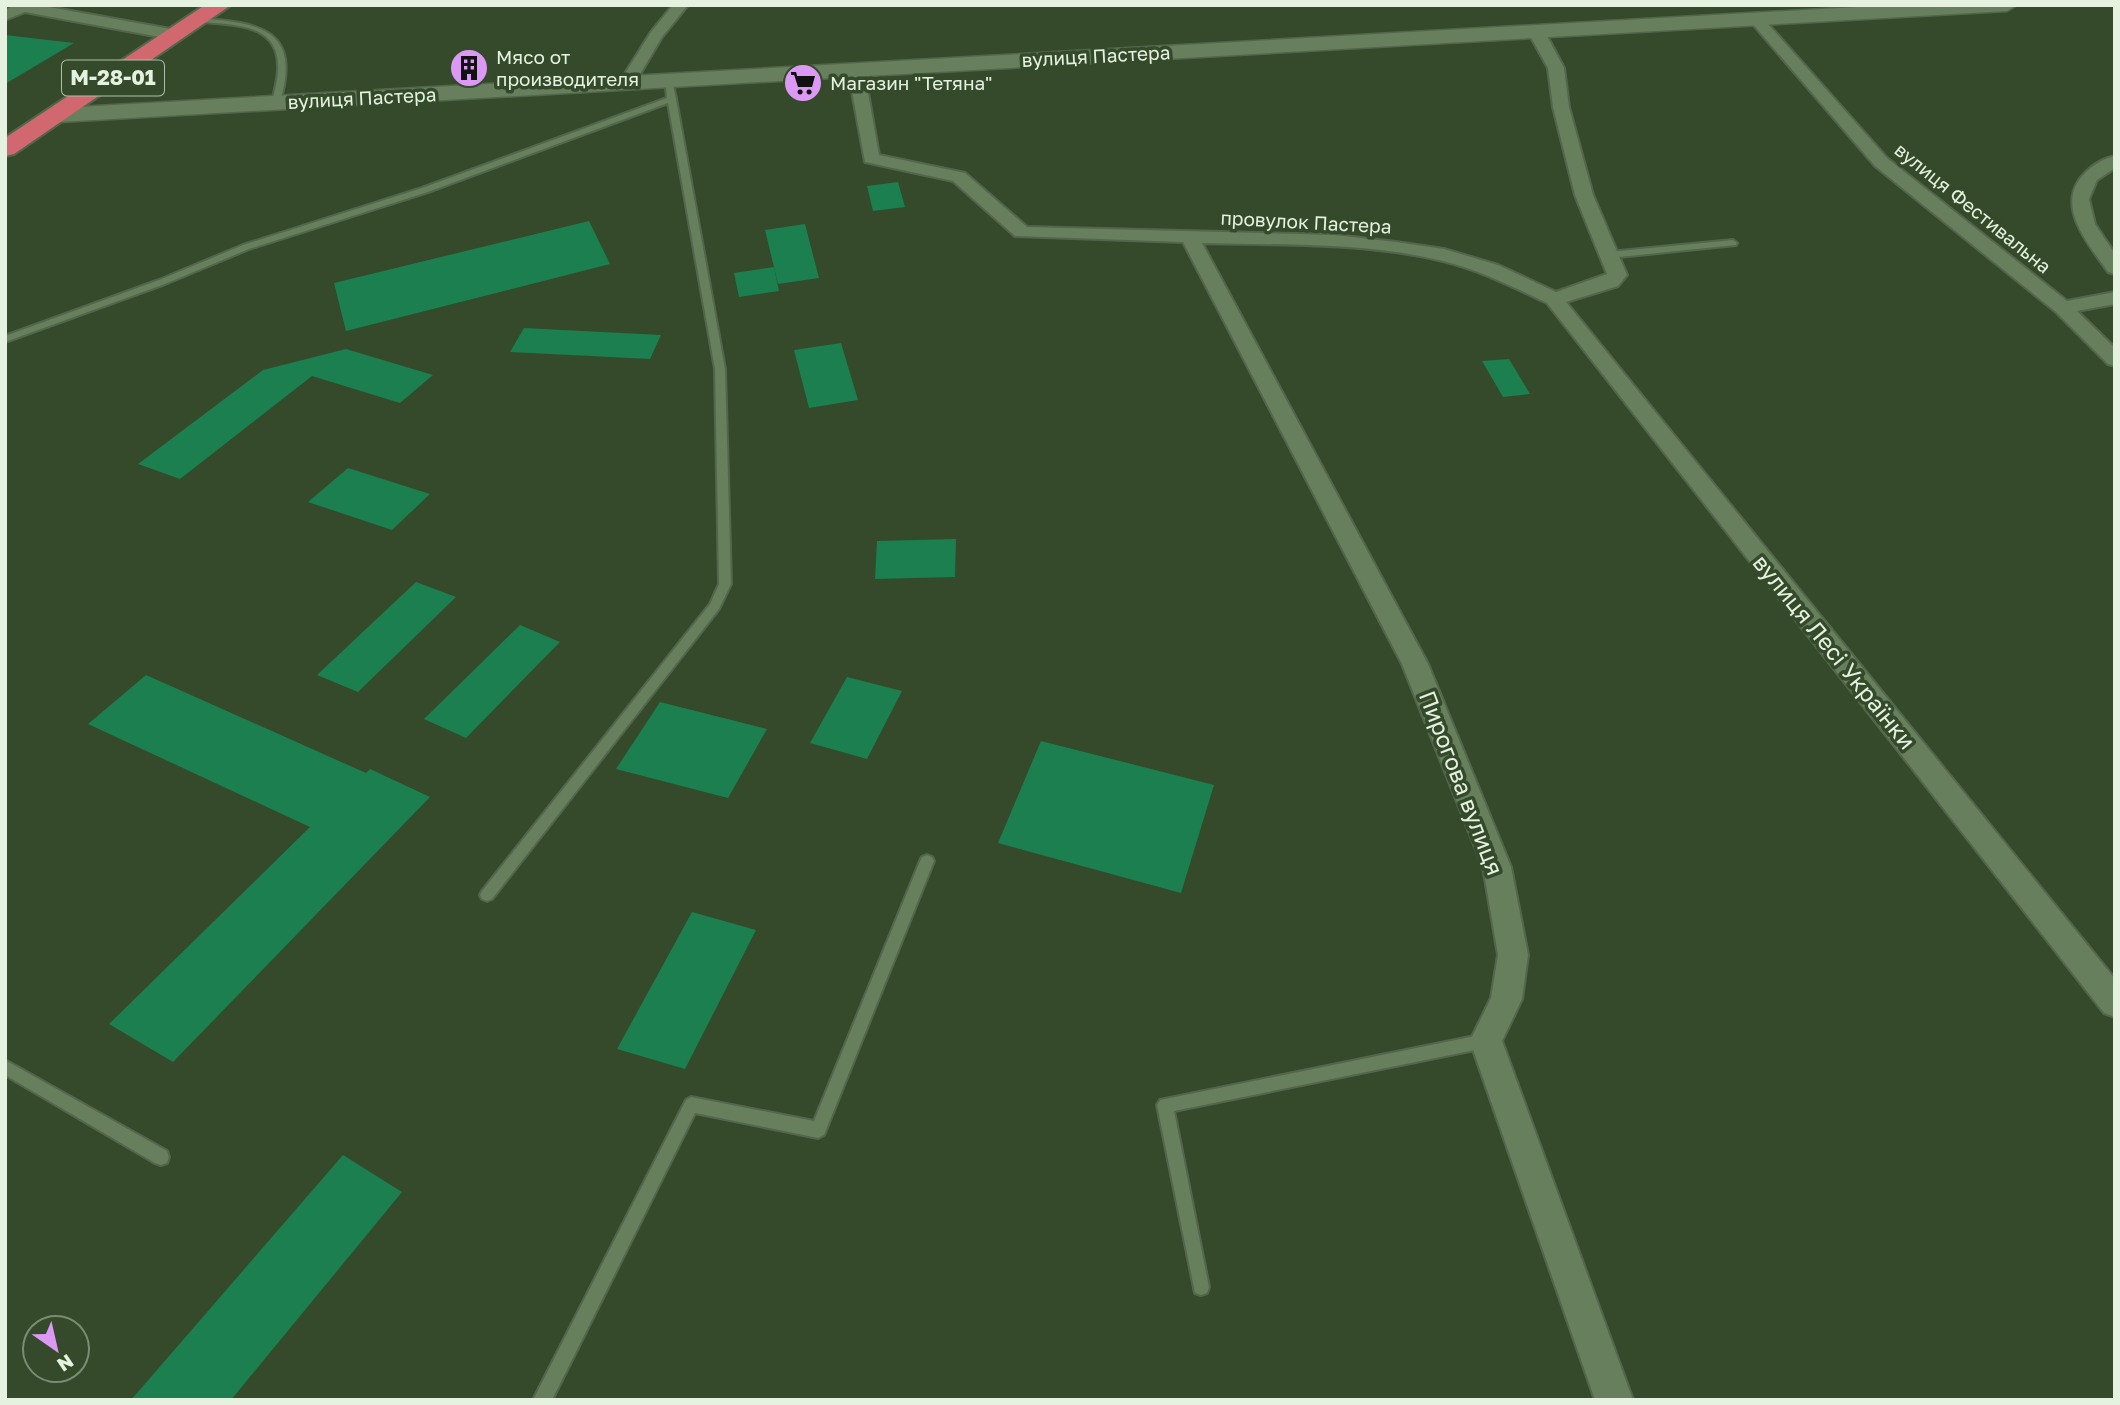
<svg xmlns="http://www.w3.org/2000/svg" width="2120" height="1405" font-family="'Golos Text',sans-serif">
<rect width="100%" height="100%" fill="#344a2b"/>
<g fill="#1b7f4f">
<path d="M5,35L74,43L5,84Z"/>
<path d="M898,182L905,207L873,211L867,186Z"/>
<path d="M589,221L610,264L346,331L334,283Z"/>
<path d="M805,224L819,278L778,284L765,230Z"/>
<path d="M774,267L779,291L739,297L734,273Z"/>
<path d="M524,328L661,335L650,359L510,352Z"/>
<path d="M841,343L858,400L809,408L794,350Z"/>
<path d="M346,349L433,375L400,403L312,376L180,479L138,464L263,370Z"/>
<path d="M1509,359L1530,394L1503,397L1482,361Z"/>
<path d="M348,468L430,494L392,530L308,502Z"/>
<path d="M956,539L955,577L875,579L877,541Z"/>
<path d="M416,582L456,597L358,692L317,675Z"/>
<path d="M520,625L560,642L466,738L424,719Z"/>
<path d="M146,675L366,773L370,769L430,797L173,1062L109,1024L310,827L88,724Z"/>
<path d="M847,677L902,691L867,759L810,743Z"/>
<path d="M660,702L767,729L728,798L616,769Z"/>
<path d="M1041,741L1214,785L1181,893L998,843Z"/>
<path d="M692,912L756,930L685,1069L617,1049Z"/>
<path d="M343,1155L402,1192L231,1400H131Z"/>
</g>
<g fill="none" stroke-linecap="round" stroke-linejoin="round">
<defs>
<g id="lane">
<path d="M198,18C260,23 303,29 279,105L272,103C274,91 279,77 278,65C277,20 227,26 196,21V19Z"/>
<path d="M665,78L672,80L676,99L725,369L731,584L719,609L492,899L487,901L482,899L480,895L482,891L710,604L719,584L715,369L668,103L428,192L249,249L165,284L5,342V336L159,280L243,245L422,188L667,98Z"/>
<path d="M1733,240L1737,243L1736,245L1609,258L1605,255L1609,252Z"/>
<path d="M927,855L932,857L934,861L824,1135L818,1138L695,1113L552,1400H533L686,1100L691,1097L814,1121L920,861L922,857Z"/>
<path d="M1485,1034L1490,1036L1492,1041L1490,1046L1485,1048L1174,1111L1209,1287L1207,1293L1201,1295L1195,1293L1157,1105L1160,1100Z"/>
<path d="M5,1060L167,1151L169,1157L167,1163L161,1165L155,1163L5,1075Z"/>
</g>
<g id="street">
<path d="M15,5H38L176,30L184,35L176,40L25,12L5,20V10Z"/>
<path d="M673,5H688L662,37L633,86H621L619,83L651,32Z"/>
<path d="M1756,15L1761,16L1887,158L2067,301L2115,292V304L2077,311L2115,348V366L2108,364L2056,312L1875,166L1751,22V16Z"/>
<path d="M1536,27L1547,36L1564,68L1569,107L1593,195L1627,275L1618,286L1566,302L2115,979V1017L2104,1013L1547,303C1513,287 1480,270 1443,261C1365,242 1282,245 1202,243L1428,664L1511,867L1528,955L1522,999L1502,1041L1633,1400H1595L1470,1041L1491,998L1498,955L1483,867L1402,664L1183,242L1015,236L953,181L865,162L848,70L856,65L864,70L879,155L965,173L1027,227L1335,235L1396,242L1444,249L1498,265L1556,292L1607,274L1575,195L1553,107L1548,68L1528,32Z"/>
<path d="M2115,156V168L2097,180L2089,199L2095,224L2115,254V274L2108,272C2091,247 2058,211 2079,180C2088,168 2101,159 2115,156Z"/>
</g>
<path id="secondary" d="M1893,5H2017L2007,11L60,122L52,120L48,115L52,110L60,108Z"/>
<path id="highway" d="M205,5H231L14,154L5,156V138Z"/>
</defs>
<use href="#lane" stroke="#53664b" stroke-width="4"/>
<use href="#street" stroke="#53664b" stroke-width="4"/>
<use href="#secondary" stroke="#53664b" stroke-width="3"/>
<use href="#highway" stroke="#53664b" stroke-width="4"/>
<use href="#lane" fill="#677f5d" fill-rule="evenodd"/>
<use href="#street" fill="#677f5d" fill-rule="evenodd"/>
<use href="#secondary" fill="#677f5d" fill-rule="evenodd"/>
<use href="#highway" fill="#d16870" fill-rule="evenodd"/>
</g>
<defs>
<symbol id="building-disc" viewBox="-11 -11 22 22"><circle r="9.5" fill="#dc99f4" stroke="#344a2b"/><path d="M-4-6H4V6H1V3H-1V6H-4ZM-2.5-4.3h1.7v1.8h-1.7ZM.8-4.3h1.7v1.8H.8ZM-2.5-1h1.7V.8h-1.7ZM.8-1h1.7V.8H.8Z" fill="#111"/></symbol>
<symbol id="supermarket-disc" viewBox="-11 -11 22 22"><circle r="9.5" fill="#dc99f4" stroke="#344a2b"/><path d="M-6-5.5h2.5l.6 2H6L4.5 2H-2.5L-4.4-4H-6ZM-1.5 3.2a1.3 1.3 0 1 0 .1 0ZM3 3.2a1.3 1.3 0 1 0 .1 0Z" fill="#111"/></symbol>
</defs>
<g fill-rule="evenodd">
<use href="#building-disc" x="447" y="46" width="44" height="44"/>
<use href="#supermarket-disc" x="781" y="61" width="44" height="44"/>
</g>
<g text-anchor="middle" stroke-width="7" stroke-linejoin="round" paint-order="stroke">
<g font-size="19" fill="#e4f2df" stroke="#344a2b">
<text transform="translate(1096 56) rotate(-3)" y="7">вулиця Пастера</text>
<text transform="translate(362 98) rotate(-3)" y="7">вулиця Пастера</text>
<text transform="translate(1973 208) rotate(39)" y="7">вулиця Фестивальна</text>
<text transform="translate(1306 222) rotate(3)" y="7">провулок Пастера</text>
</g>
<g font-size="19" fill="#e4f2df" stroke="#344a2b" text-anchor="start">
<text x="496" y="64">Мясо от<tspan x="496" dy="22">производителя</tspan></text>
<text x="830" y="90">Магазин "Тетяна"</text>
</g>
<rect fill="#344a2b" stroke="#afc0a9" stroke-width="2" x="62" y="60.5" width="102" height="35" rx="5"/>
<g font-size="21" font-weight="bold" fill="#e4f2df">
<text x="113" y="85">М-28-01</text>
</g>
<g font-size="23" fill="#e4f2df" stroke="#344a2b">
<text transform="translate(1834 652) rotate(51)" y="8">вулиця Лесі Українки</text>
<text transform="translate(1461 783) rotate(69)" y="8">Пирогова вулиця</text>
</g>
</g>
<rect width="2120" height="1405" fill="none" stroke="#e4f2df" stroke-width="14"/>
<g transform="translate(56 1349) rotate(146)"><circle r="33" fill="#344a2b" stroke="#7a8d73" stroke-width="2"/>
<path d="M0-5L12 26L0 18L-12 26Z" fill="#dc99f4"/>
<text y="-10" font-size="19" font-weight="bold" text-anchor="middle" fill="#e4f2df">N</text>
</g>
</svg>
